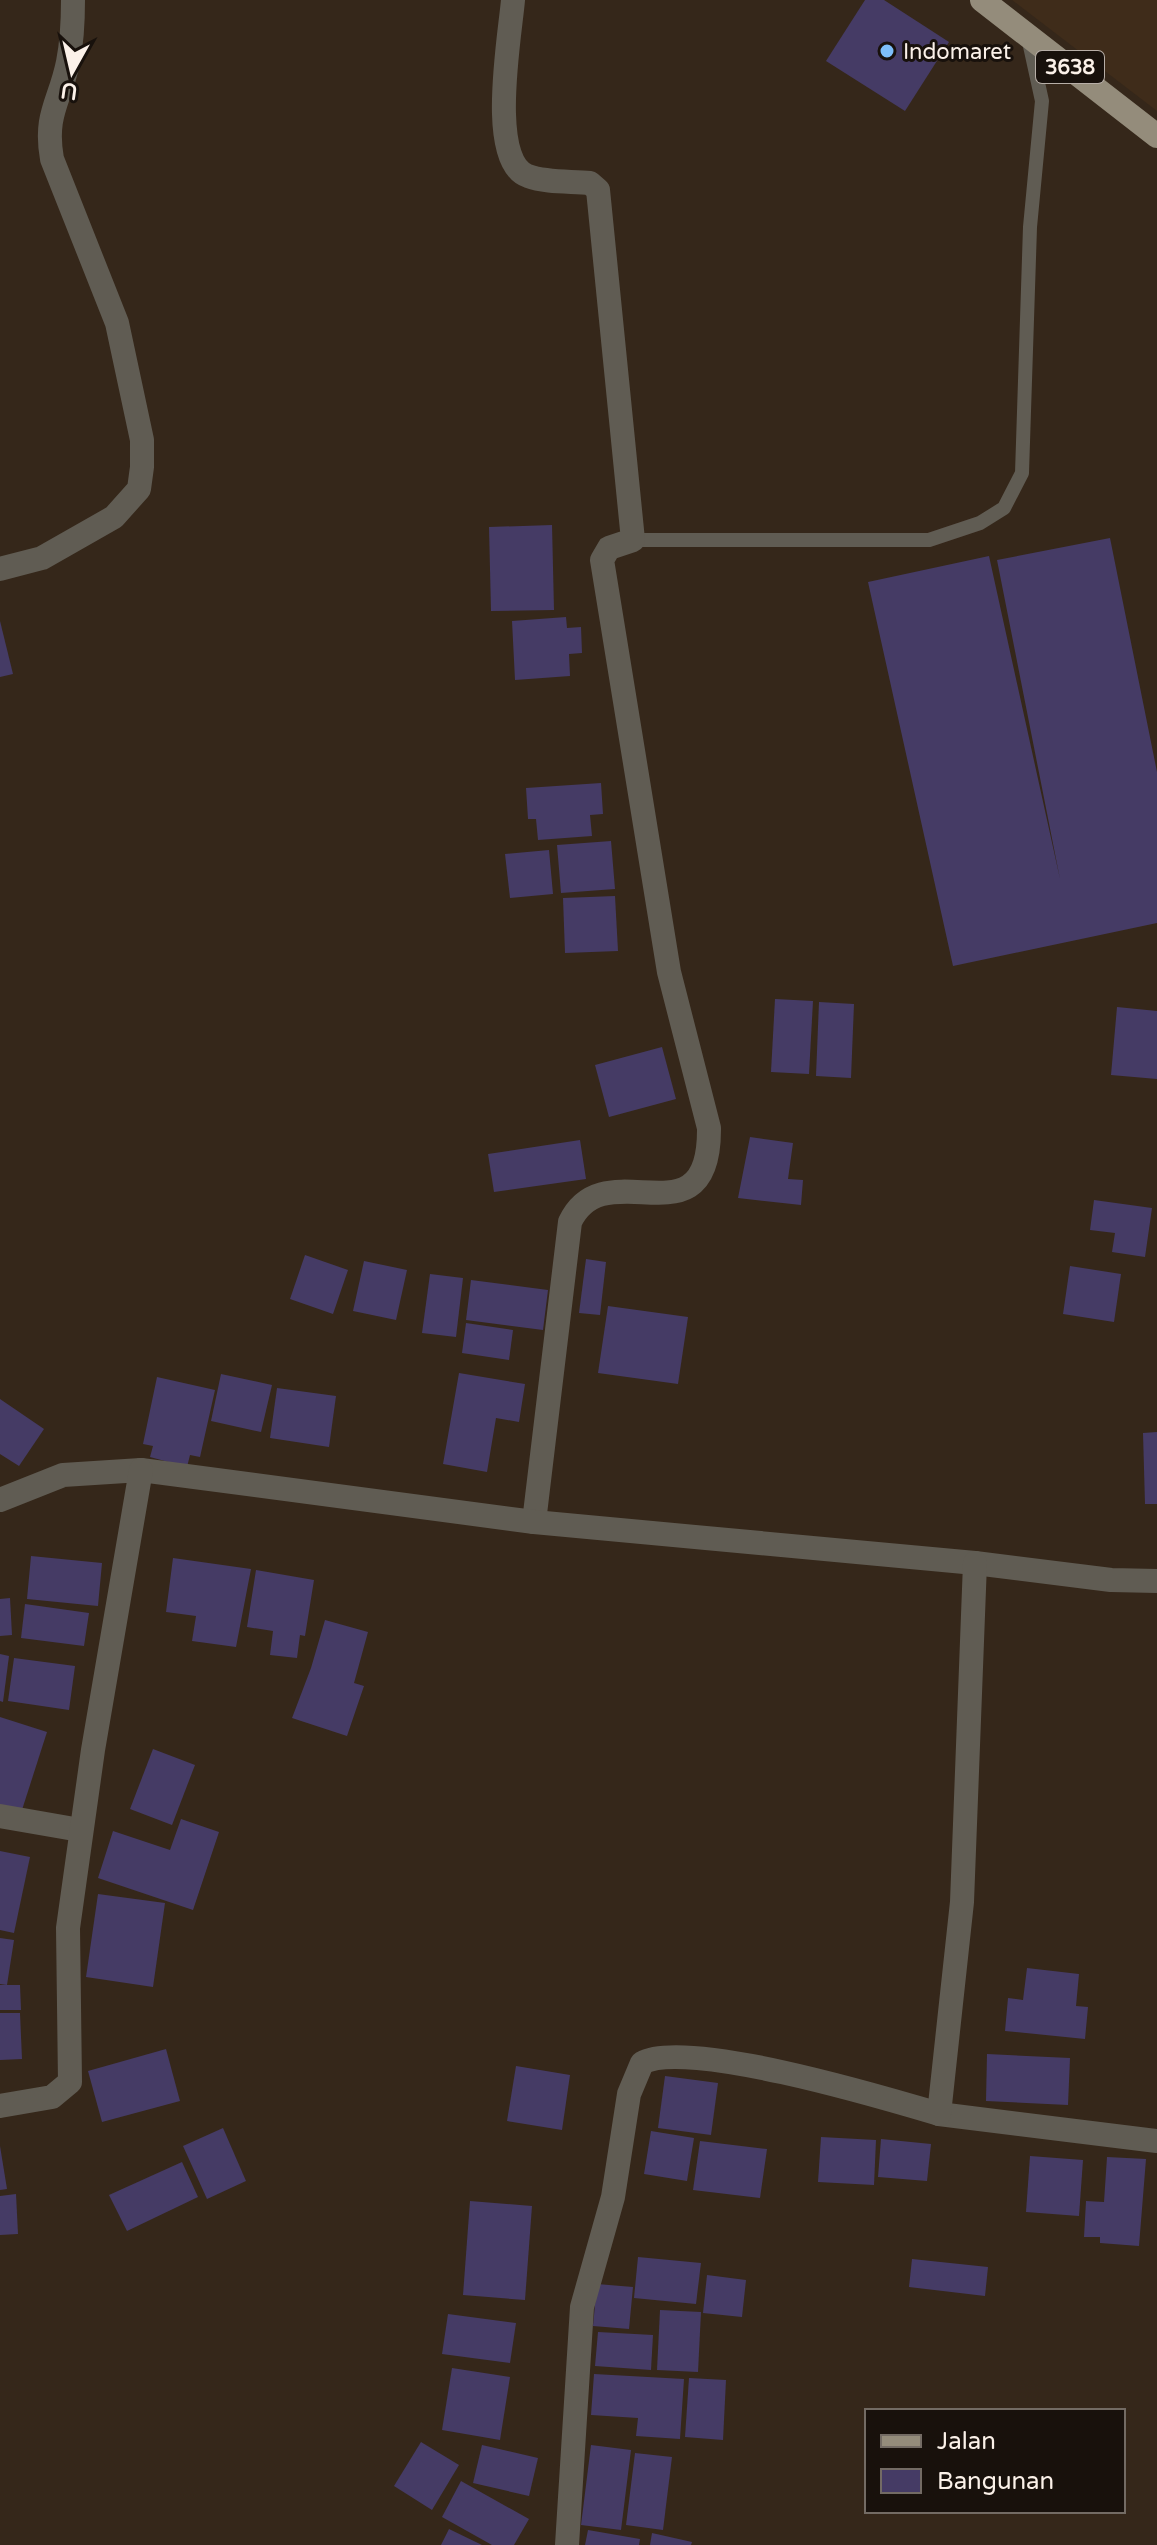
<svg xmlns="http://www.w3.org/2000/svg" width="1157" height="2545" font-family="'Varela Round',sans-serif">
<rect width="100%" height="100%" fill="#35271a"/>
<path fill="#3f2c1a" d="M1012,0H1157V111Z"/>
<g fill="#453b65">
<path d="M865,0H884L949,42L905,111L826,61Z"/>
<path d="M552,525L554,610L491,611L489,527Z"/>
<path d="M1110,538L1157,772V923L953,966L868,582L989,556L1060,879L997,560Z"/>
<path d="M566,617L567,628L581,627L582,653L569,654L570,676L515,680L512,621Z"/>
<path d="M0,621L13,674L0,677Z"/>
<path d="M601,783L603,814L590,815L592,836L538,840L536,819H528L526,788Z"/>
<path d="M611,841L615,889L561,893L557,845Z"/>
<path d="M549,850L553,894L510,898L505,854Z"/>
<path d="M615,896L618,951L565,953L563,898Z"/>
<path d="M775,999L813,1001L809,1074L771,1072Z"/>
<path d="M819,1002L854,1004L851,1078L816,1076Z"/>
<path d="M1117,1007L1157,1011V1079L1111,1075Z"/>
<path d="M662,1047L676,1099L609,1117L595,1065Z"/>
<path d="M750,1137L793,1143L788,1179L803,1180L801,1205L738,1198Z"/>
<path d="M580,1140L586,1179L494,1192L488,1154Z"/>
<path d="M1094,1200L1152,1208L1145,1257L1112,1252L1115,1233L1090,1230Z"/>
<path d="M305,1255L348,1270L333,1314L290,1299Z"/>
<path d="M586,1259L606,1262L600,1315L579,1313Z"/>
<path d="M364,1261L407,1270L396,1320L353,1311Z"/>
<path d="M1070,1266L1121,1274L1114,1322L1063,1314Z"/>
<path d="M430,1274L463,1278L456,1337L422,1333Z"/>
<path d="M471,1280L548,1290L543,1330L466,1320Z"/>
<path d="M608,1306L688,1317L678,1384L598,1373Z"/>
<path d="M466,1323L513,1330L509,1360L462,1353Z"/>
<path d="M459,1373L525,1384L519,1422L496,1418L487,1472L443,1464Z"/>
<path d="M221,1374L272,1385L261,1432L211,1421Z"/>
<path d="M157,1377L215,1390L200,1457L190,1455L187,1467L150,1457L153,1446L143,1444Z"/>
<path d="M277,1388L336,1396L329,1447L270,1438Z"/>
<path d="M0,1399L44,1429L19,1466L0,1454Z"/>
<path d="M1157,1432V1504H1145L1143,1433Z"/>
<path d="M31,1556L102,1563L98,1606L27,1599Z"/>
<path d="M173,1558L251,1569L236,1647L192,1641L196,1616L166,1612Z"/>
<path d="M256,1570L314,1580L305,1636L300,1635L297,1658L270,1655L273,1631L247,1627Z"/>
<path d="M10,1598L12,1635L0,1636V1599Z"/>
<path d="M25,1604L89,1613L84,1646L21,1638Z"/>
<path d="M325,1620L368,1632L354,1683L364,1686L347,1736L292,1718L311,1668Z"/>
<path d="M0,1654L9,1656L3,1702L0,1701Z"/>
<path d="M14,1658L75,1666L69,1710L8,1701Z"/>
<path d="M0,1717L47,1732L21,1813L0,1806Z"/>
<path d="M153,1749L195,1765L172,1825L130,1809Z"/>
<path d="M181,1819L219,1832L193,1910L98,1878L113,1831L170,1850Z"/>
<path d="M0,1851L30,1857L14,1933L0,1930Z"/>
<path d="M98,1894L165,1903L153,1987L86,1977Z"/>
<path d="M0,1938L14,1940L7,1985L0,1984Z"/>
<path d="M1027,1968L1079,1974L1076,2006L1088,2007L1085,2039L1005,2031L1008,1998L1023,2000Z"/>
<path d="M0,1985H20L21,2010H0Z"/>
<path d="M0,2013H20L22,2059L0,2060Z"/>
<path d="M166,2049L180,2101L102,2122L88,2071Z"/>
<path d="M987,2054L1070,2058L1068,2105L986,2101Z"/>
<path d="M516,2066L570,2075L562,2130L507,2121Z"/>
<path d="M665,2076L718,2083L711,2135L658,2128Z"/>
<path d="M223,2128L246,2181L207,2199L183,2146Z"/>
<path d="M651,2131L694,2138L687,2181L644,2174Z"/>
<path d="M821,2137L876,2140L874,2185L818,2182Z"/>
<path d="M881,2139L931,2144L927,2181L878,2177Z"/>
<path d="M700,2141L767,2149L760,2198L693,2190Z"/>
<path d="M0,2146L7,2189L0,2190Z"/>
<path d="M1030,2156L1083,2160L1079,2216L1026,2212Z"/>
<path d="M1107,2157L1146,2159L1139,2246L1100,2243V2237H1084L1086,2201L1104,2202Z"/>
<path d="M182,2162L198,2197L127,2231L109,2195Z"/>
<path d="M16,2194L18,2234L0,2235V2196Z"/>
<path d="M470,2201L532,2206L525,2300L463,2295Z"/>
<path d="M638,2257L701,2263L696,2304L634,2298Z"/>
<path d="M912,2259L988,2267L985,2296L909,2287Z"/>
<path d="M707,2275L746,2280L742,2317L703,2313Z"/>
<path d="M597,2284L633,2287L629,2329L593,2326Z"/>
<path d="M660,2310L701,2312L698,2372L657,2370Z"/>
<path d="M448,2314L516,2323L510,2363L442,2354Z"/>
<path d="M598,2332L653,2335L651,2370L595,2366Z"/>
<path d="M452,2368L510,2377L500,2440L442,2430Z"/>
<path d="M594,2374L684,2379L680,2439L636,2436L638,2418L591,2415Z"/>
<path d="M689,2378L726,2380L723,2440L685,2437Z"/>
<path d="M421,2442L459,2465L432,2510L394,2486Z"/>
<path d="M482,2445L538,2458L529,2496L473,2483Z"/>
<path d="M591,2445L631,2450L621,2530L581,2525Z"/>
<path d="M635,2453L672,2457L663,2530L626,2525Z"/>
<path d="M461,2481L529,2519L514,2545H492L442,2517Z"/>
<path d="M449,2529L482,2545H441Z"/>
<path d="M588,2530L640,2539L639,2545H585Z"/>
<path d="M652,2533L692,2542L691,2545H650Z"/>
</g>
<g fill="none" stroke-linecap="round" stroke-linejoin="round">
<path stroke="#605c53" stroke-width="14" d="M633,540H929L980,523L1004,508L1022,473L1030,227L1042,101L1028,37"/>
<g stroke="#605c53" stroke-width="24">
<path d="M513,0C510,36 487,162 528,176C547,183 571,181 590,183L598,190L633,540L609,548L602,560L669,972L709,1128C710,1249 605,1148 570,1222L534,1522"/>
<path d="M0,569L42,558L114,517L139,489L142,467V440L117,323L52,159C44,114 60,102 68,62C72,42 73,21 73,0"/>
<path d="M0,1500L63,1475L141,1470L534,1522L975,1563L1111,1580L1157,1581"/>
<path d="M0,1816L80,1830"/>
<path d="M0,2106L52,2097L70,2082L68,1928L93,1750L141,1470"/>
<path d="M939,2114L1157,2141"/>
<path d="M567,2545L582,2307L613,2197L629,2094L642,2063C685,2038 885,2098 939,2114L962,1902L975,1563"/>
</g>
<path stroke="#948c7b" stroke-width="24" d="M982,0L1157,136"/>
</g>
<circle fill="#7dbef9" stroke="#18110c" stroke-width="3" cx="887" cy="51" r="8"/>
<g text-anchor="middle" stroke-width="6" stroke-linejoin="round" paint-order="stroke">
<rect fill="#18110c" stroke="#b7aea7" stroke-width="2" x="1036" y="51" width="68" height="32" rx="6"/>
<g font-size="20" font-weight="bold" fill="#fbf1e9">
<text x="1070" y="74">3638</text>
</g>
<g font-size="22" fill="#fbf1e9" stroke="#18110c" text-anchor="start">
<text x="903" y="59">Indomaret</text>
</g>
</g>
<rect x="865" y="2409" width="260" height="104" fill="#18110c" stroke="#736b64" stroke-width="2"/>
<rect x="881" y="2435" width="40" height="12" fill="#948c7b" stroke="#736b64" stroke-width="2"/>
<text x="937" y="2449" font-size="24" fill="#fbf1e9">Jalan</text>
<rect x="881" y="2469" width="40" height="24" fill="#453b65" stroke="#736b64" stroke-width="2"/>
<text x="937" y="2489" font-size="24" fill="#fbf1e9">Bangunan</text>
<g transform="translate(72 72) rotate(188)" stroke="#18110c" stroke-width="6" paint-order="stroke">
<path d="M0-6L14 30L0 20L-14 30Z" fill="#fbf1e9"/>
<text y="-12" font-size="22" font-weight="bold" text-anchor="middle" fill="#fbf1e9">U</text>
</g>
</svg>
